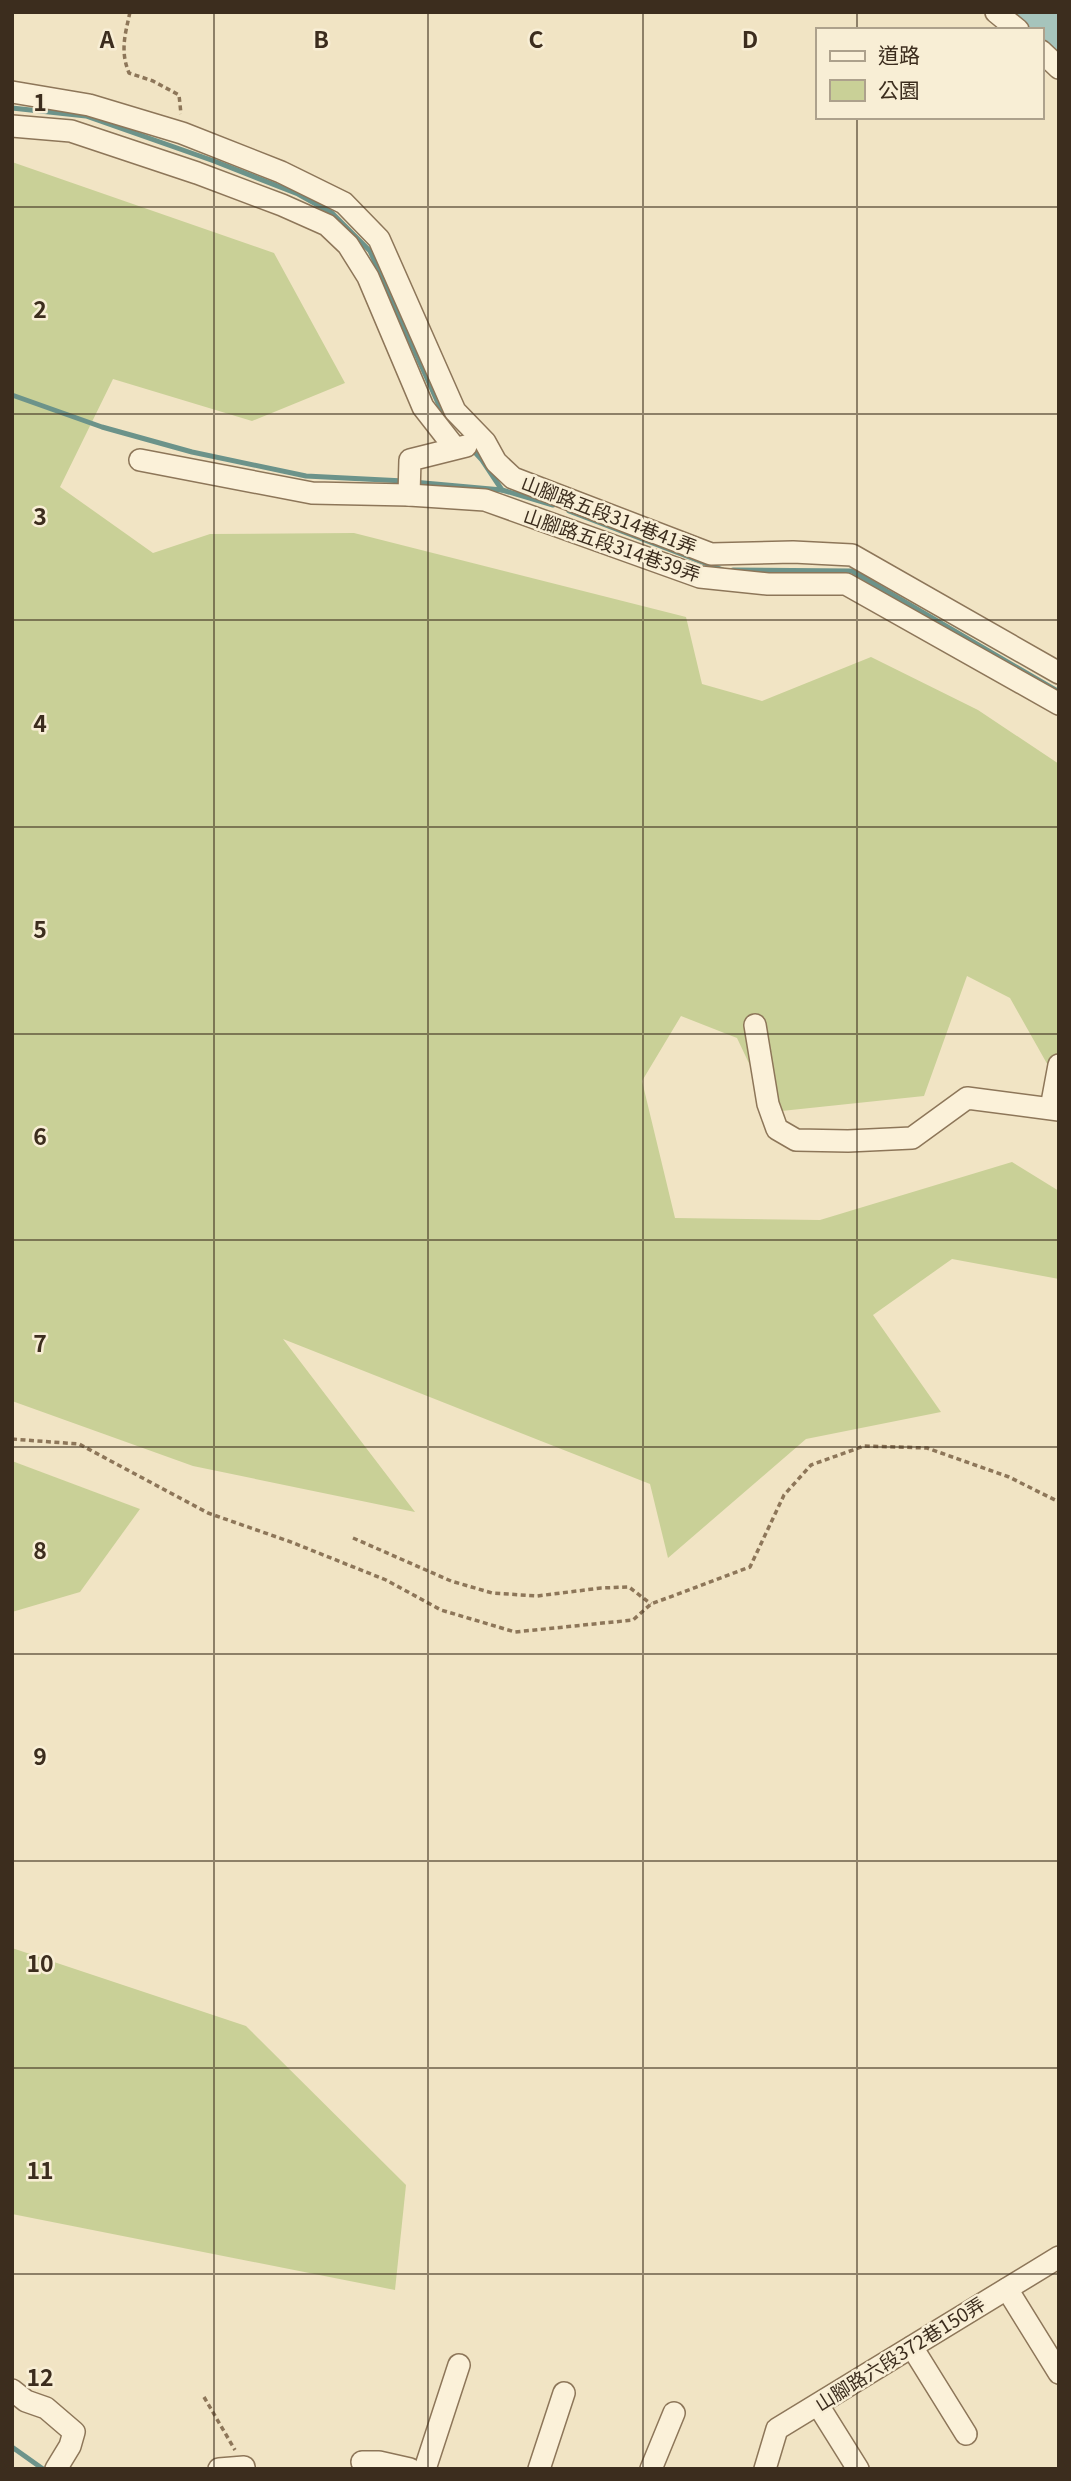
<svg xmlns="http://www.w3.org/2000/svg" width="1071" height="2481" font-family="Georgia,'Noto Sans TC',serif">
<rect width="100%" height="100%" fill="#f1e4c4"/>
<g fill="#c9d097">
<path d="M12,162L274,253L345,383L252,421L113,379L60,487L153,553L210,534L354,533L686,617L702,684L762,701L871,657L978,710L1059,764V1085L1010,998L967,976L924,1096L772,1112L737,1038L681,1016L642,1081L675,1218L820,1220L1012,1162L1059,1191V1279L952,1259L873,1315L941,1412L806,1439L668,1558L650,1484L283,1339L415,1512L193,1466L12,1401Z"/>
<path d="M12,1461L140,1509L80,1592L12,1612Z"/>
<path d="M12,1948L246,2026L406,2185L395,2290L12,2214Z"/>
</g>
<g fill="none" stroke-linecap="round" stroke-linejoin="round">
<g stroke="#6c938a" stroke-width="5">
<path d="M12,108L86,116L214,161L298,194L332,213L370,251L447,423"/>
<path d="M12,395L102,427L192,452L306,476L404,481"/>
<path d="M471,448L482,460L502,490L553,505"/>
<path d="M413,482L502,490"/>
<path d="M569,511L723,570"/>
<path d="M733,570L852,571L1059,692"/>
<path d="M12,2447L43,2469"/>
</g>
<path stroke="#a6c4bc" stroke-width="33" d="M1029,12L1049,26L1059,37"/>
<defs>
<g id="minor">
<path d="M996,12L1018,30"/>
<path d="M1041,51L1059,68"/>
<path d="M12,92L89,105L182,133L281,172L344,203L379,239L455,411L485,442L496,462L513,478L711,554L793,552L852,555L1059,673"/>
<path d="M12,126L71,131L197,173L282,205L327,225L348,245L368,277L423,407L455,448"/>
<path d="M140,460L312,493L409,495L485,500L700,577L768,584H846L1059,704"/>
<path d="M409,495L410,460L466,446"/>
<path d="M755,1025L768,1104L777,1129L796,1140L848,1141L912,1138L967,1098L1059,1110"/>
<path d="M1051,1108L1059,1065"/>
<path d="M1007,2289L1059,2373"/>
<path d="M912,2347L966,2434"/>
<path d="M12,2390L26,2401L46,2408L74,2432L70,2446L56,2469"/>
<path d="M818,2405L858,2469"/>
<path d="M362,2462H379L410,2469"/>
<path d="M219,2469L244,2467V2469"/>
<path d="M425,2469L459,2365"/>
<path d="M539,2469L564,2393"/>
<path d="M651,2469L674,2413"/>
<path d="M765,2469L777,2429L1059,2257"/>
</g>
</defs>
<use href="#minor" stroke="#8d7659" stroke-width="24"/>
<g stroke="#8d7659" stroke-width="3.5" stroke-dasharray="5 3.5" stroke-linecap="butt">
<path d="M130,12C125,35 120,51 129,73L153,81L179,95L181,114"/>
<path d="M12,1439L79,1444L208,1513L291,1542L386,1580L441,1610L515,1632L633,1620L651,1604L750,1567L784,1495L811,1465L864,1446L927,1448L1009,1477L1059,1502"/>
<path d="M353,1538L451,1581L492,1593L537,1596L601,1588L629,1587L651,1604"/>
<path d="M204,2397L235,2450"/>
</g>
<use href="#minor" stroke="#fbf1d9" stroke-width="21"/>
</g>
<path fill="none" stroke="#3c2d1e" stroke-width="2" stroke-opacity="0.55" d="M214,12V2469M428,12V2469M643,12V2469M857,12V30M857,117V2469M12,207H1059M12,414H1059M12,620H1059M12,827H1059M12,1034H1059M12,1240H1059M12,1447H1059M12,1654H1059M12,1861H1059M12,2068H1059M12,2274H1059"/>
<g text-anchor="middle" stroke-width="5" stroke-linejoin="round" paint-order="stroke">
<g font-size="19" fill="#3c2d1e" stroke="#f8eed5">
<text transform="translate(609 515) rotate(21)" y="7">山腳路五段314巷41弄</text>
<text transform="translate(612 545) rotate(19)" y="7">山腳路五段314巷39弄</text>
<text transform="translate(900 2354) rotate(-32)" y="7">山腳路六段372巷150弄</text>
</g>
</g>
<g font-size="23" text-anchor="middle" font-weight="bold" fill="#3c2d1e" stroke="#f8eed5" stroke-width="5" stroke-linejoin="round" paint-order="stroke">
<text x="107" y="48">A</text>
<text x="321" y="48">B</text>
<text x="536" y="48">C</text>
<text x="750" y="48">D</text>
<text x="40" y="111">1</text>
<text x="40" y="318">2</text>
<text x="40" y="525">3</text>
<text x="40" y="732">4</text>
<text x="40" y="938">5</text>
<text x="40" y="1145">6</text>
<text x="40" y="1352">7</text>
<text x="40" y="1559">8</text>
<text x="40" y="1765">9</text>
<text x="40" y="1972">10</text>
<text x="40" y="2179">11</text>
<text x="40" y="2386">12</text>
</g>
<rect width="1071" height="2481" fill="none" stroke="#3c2d1e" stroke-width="28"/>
<rect x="816" y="28" width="228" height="91" fill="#f8eed5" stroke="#ada18c" stroke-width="2"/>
<rect x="830" y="51" width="35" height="10" fill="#fbf1d9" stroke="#ada18c" stroke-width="2"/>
<text x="878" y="63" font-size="21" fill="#3c2d1e">道路</text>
<rect x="830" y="80" width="35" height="21" fill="#c9d097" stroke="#ada18c" stroke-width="2"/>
<text x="878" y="98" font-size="21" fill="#3c2d1e">公園</text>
</svg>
